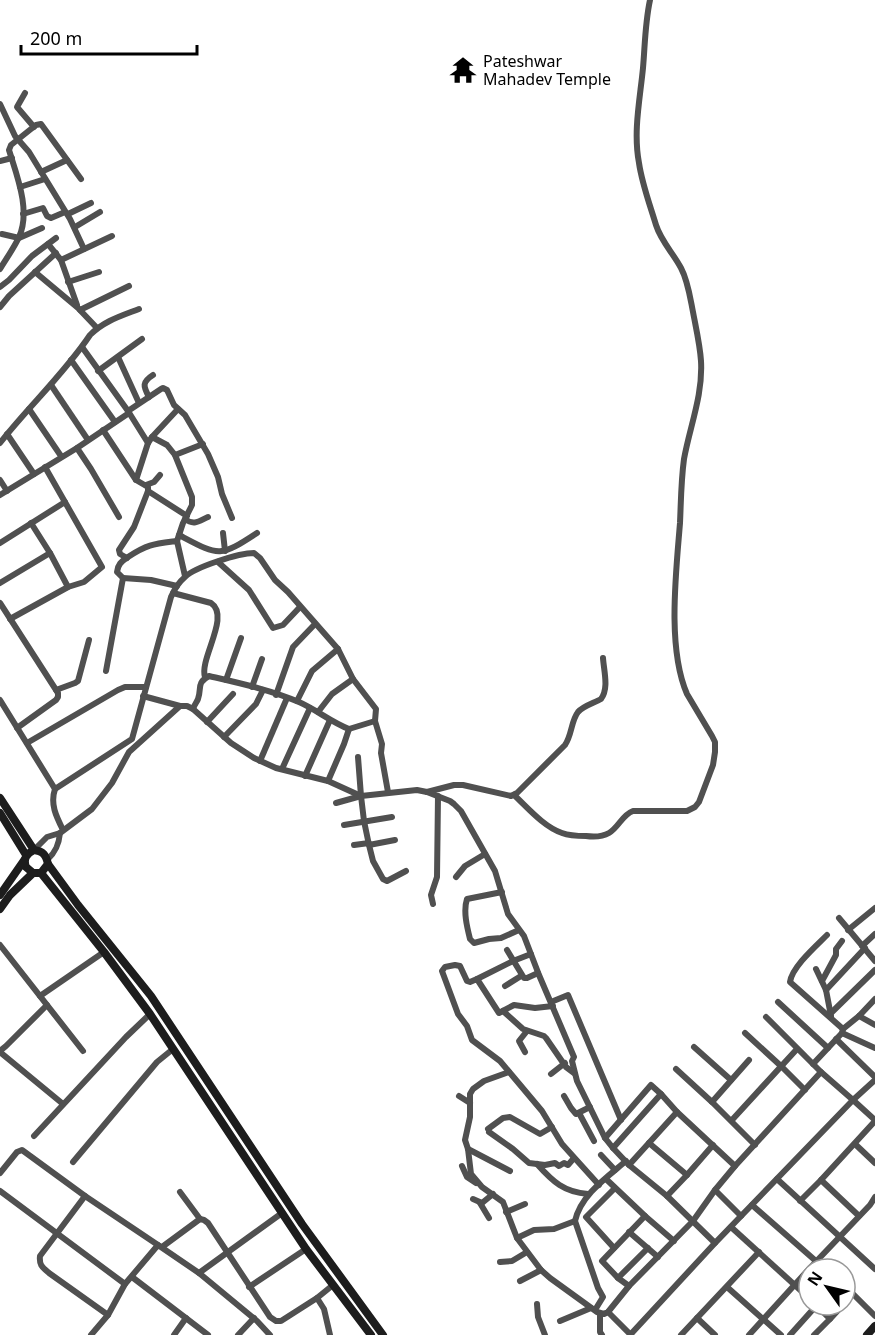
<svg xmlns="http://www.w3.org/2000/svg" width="875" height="1335" font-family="'Noto Sans',sans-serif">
<rect width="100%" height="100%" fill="#fff"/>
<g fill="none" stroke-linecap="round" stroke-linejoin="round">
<g stroke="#505050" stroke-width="6">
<path d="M25,93L17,107L34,127"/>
<path d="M0,104L15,136L29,152L70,219L84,249"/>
<path d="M0,161L12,158"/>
<path d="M41,172L67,160"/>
<path d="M20,187L45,179"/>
<path d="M23,214L43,208L47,216L51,218L65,212"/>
<path d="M68,214L91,203"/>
<path d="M75,227L100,212"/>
<path d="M2,234L19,238L42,228"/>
<path d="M48,244L61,260L77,305"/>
<path d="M61,260L112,236"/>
<path d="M0,269C6,259 14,248 19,237C31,211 17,176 9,150L11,145L36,125L41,124L81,179"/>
<path d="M35,272L78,308L97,328"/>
<path d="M68,282L99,272"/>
<path d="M0,287L9,280L32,256L56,238"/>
<path d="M0,307L9,296L56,253"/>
<path d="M80,310L129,286"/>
<path d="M82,347L128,411L148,443"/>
<path d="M118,357L139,403"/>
<path d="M71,360L115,422"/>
<path d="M98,371L142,339"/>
<path d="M51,385L88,440"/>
<path d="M149,397C143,386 142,382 153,375"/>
<path d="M29,409L61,456"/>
<path d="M128,411L161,389L163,388L167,390L174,405L185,415L208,454L218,477L222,494L232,518"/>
<path d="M103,430L136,480L148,487V491L134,527L119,550L120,554L127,558"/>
<path d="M7,434L34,474"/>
<path d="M152,437L167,445L175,455L192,497V505L183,523L177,541"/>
<path d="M0,443C29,406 64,374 90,335C104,321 121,316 139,309"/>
<path d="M77,448L91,469L119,517"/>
<path d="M175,455L203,444"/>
<path d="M0,480L7,491"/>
<path d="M136,480L148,443L152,437L178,409"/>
<path d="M146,485L154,482L160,475"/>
<path d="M148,491L187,516"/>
<path d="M0,495L77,448L129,413"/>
<path d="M185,519C194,526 199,521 208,517"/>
<path d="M31,523L50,553L68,587"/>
<path d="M223,533L225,551"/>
<path d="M179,535C219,556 219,558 257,533"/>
<path d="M0,543L65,502"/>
<path d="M218,562L249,590L273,628L283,625L300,607"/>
<path d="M123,578L117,572C118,564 121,562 128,557C148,544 154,544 177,541L185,576"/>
<path d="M0,583L50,553"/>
<path d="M173,593L211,603C231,616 199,659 205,677"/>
<path d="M0,603L58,693V697L56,700L17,728"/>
<path d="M10,619L68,587L84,582L102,567L45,467"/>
<path d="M106,671L123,578L151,580L177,586"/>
<path d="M353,679L376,709L375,721L382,744L381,753L388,792"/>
<path d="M226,680L241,638"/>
<path d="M252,687L262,659"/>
<path d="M56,690L75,683L78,681L89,640"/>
<path d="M276,695L293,647L315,624"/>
<path d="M143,696L180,706"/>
<path d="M0,700L55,789C50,804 56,816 63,830"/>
<path d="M297,701L312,671L338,649"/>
<path d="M193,709C194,705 197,702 198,699C202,688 196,683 209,676C239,683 271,690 299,702C317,710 331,722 349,729L344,744L328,781"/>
<path d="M207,722L233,694"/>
<path d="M349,729L375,721"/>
<path d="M224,737L256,704L263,690"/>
<path d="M27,743L118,690L125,687H146"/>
<path d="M358,757L361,796"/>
<path d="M260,761L287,698"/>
<path d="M282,769L310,708"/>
<path d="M305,776L330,720"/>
<path d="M55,789L132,739L171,597C174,590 179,582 185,577C195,567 239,553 254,553L260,558L275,580L288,592L338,649L353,679L332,694L318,712"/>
<path d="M427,792L454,785H463L511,796L517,793L565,745C572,735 571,721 578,712C583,706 594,703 601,699C609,688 604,672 603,658"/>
<path d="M514,795C528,808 544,827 562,833C570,836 578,836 586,836C594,837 602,837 609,833C619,827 622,815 633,811H687L695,807L699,802L713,765L715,752V742L712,736L687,694C667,648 676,573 680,523C681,501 681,481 684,459C690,426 703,395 701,361C700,345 696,328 693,312C690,297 688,281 681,268C673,253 661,241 656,225C650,205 642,184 639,163C633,132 640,99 643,68C645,45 645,23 650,0"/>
<path d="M336,803L361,796L417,790L427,792L450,801L454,804L461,811L495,871L508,914L524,936L539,975L574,1057L572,1061L577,1081L605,1138L613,1148L629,1165L667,1196L715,1243"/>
<path d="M344,825L392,817"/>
<path d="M354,845L369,843"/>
<path d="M369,845L373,861L383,879L387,881L406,871"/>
<path d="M34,850L47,837L60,833L92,809L112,783L129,752L180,706H187L193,709L231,743L254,758L276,768L328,781L361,796L364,821L369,845L395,840"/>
<path d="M47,860C56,852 59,844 60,833"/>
<path d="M456,877L465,866L485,854"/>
<path d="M502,892L467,899C463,911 467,927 470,939L474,943L489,939L501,938L519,930"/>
<path d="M433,904L431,895L437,877L438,796"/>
<path d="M839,918L875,961"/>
<path d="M848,930L875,908"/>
<path d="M827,935C816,946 792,967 790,982L843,1029"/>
<path d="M0,945L83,1051"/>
<path d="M862,946L875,934"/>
<path d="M507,950L524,978H527L538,973"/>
<path d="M816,969L826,990L831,1016"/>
<path d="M477,979L513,961L531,954"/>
<path d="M822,981L836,955V949L842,941"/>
<path d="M505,986L521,976"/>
<path d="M826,990L865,948"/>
<path d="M40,996L104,952"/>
<path d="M551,1002L568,995L621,1120"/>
<path d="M778,1002L828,1048"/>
<path d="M553,1006L535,1008L514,1005L499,1013L477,979L470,982L467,981L460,966L455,965L445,967L442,971L458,1014L467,1026L472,1040L500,1061L542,1111L562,1144L599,1185"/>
<path d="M503,1011L523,1029L544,1036L546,1038L566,1067L574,1073"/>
<path d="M831,1013L875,970"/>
<path d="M859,1016L875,1025"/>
<path d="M766,1017L821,1072"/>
<path d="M745,1033L782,1067L805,1090"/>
<path d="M842,1033L875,1048"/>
<path d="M836,1039L875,1077"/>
<path d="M694,1047L731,1080"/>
<path d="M0,1051L6,1046L47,1005"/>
<path d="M0,1052L63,1104"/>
<path d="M525,1052L519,1041L527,1031"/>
<path d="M813,1064L842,1033L843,1029L859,1016L875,999"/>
<path d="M676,1069L712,1102L755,1145"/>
<path d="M509,1072L484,1081L473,1089L470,1094V1117L465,1140L468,1149L471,1174L482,1187L503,1202L517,1238L541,1270L550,1278L597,1312L604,1314L608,1312L629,1286L693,1221L715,1190L735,1166L821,1072L853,1100L875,1080"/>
<path d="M551,1074L565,1063"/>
<path d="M459,1096L470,1103"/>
<path d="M564,1096L571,1108L576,1114L590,1107"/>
<path d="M712,1102L749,1060"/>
<path d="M579,1113L594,1141"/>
<path d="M732,1120L797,1049"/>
<path d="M488,1129L503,1118L510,1117L540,1134L552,1127"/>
<path d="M489,1132L513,1149L529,1163L545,1165L555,1163L559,1166L564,1163L568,1165L574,1158"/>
<path d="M34,1136L126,1037L150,1014"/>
<path d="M605,1138L651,1085L661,1094L677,1112L735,1166"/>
<path d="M649,1143L687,1175"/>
<path d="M855,1144L875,1163"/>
<path d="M613,1148L661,1094"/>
<path d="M468,1149L510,1171"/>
<path d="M601,1155L615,1170"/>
<path d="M73,1162L157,1062L173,1049"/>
<path d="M537,1164C553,1182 564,1192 588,1194"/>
<path d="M629,1165L677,1112"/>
<path d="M462,1166L467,1177L476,1183"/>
<path d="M0,1173L17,1152L22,1150L85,1196L158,1245"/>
<path d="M606,1179L645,1216L674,1241"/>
<path d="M777,1179L875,1269"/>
<path d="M821,1180L859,1216"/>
<path d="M715,1190L741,1216"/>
<path d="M0,1191L125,1284"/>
<path d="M180,1192L200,1219"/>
<path d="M85,1196L40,1256C39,1265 42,1267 49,1273L108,1315"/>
<path d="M667,1196L687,1175L713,1145"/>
<path d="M473,1199L482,1203L493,1194"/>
<path d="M800,1201L821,1180L875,1121"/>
<path d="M480,1203L489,1218"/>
<path d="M752,1205L825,1269"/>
<path d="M506,1212L525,1204"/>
<path d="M731,1227L809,1298"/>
<path d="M629,1232L658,1257"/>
<path d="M517,1238L534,1230L554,1229L575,1221"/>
<path d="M162,1247L200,1219L204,1220L208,1223L270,1317L276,1321H281L317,1298L324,1309L330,1335"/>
<path d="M614,1248L586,1217L615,1188"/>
<path d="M500,1262L512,1261L527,1252"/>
<path d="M809,1269L870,1205L875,1197"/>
<path d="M199,1273L282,1213"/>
<path d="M132,1277L208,1335"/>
<path d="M618,1278L602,1261L645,1216"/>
<path d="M520,1281L541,1270"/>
<path d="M629,1286L618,1278L648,1248"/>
<path d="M845,1286L875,1316"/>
<path d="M249,1287L306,1249"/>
<path d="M727,1287L781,1335"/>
<path d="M317,1298L333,1285"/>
<path d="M537,1304L538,1317L545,1335"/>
<path d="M595,1310L603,1297L598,1288L575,1221C581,1195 606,1178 626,1161"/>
<path d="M608,1312L631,1335"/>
<path d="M600,1314V1332L602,1335"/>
<path d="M697,1318L715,1335"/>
<path d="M830,1319L843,1305"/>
<path d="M560,1321L591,1308"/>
<path d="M91,1335L108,1315L125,1284L158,1245L199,1273L257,1321L270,1335"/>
<path d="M174,1335L186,1318"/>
<path d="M238,1335L254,1318"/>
<path d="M630,1335L715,1243L853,1100L875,1120"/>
<path d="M681,1335L759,1252"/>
<path d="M749,1335L809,1269"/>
<path d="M790,1335L816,1306"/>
<path d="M814,1335L830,1319L816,1305"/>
</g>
<g stroke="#1d1d1d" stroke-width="8">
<path d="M0,798L34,850C43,851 46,855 48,864L41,873H33L26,867C23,859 26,854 34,850"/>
<path d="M0,813L26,855"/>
<path d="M48,864L78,905L151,996L302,1224L383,1335"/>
<path d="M41,873L104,952L150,1014L306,1249L371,1335"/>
<path d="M0,895L25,859"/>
<path d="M0,909L10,895L33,873"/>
<path d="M867,1335L875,1326"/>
</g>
</g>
<defs>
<symbol id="temple-bare" viewBox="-9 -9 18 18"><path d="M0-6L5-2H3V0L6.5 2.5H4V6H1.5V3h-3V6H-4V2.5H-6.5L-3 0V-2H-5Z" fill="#000" stroke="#fff" stroke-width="2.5" paint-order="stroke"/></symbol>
</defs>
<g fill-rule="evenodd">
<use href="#temple-bare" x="444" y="51" width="38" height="38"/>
</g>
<g text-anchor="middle" stroke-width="4.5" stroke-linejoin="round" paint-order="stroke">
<g font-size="16" fill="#000" stroke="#fff" text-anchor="start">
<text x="483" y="67">Pateshwar<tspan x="483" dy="18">Mahadev Temple</tspan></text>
</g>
</g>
<g transform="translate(827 1287) rotate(304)"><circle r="28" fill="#ffffff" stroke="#999999" stroke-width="1.5"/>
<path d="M0-4.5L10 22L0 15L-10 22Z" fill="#000000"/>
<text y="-9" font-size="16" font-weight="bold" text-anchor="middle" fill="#000000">N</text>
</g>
<path d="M21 45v9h176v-9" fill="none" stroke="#000000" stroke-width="3"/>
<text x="30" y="45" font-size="18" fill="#000000" stroke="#ffffff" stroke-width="4.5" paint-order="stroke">200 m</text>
</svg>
